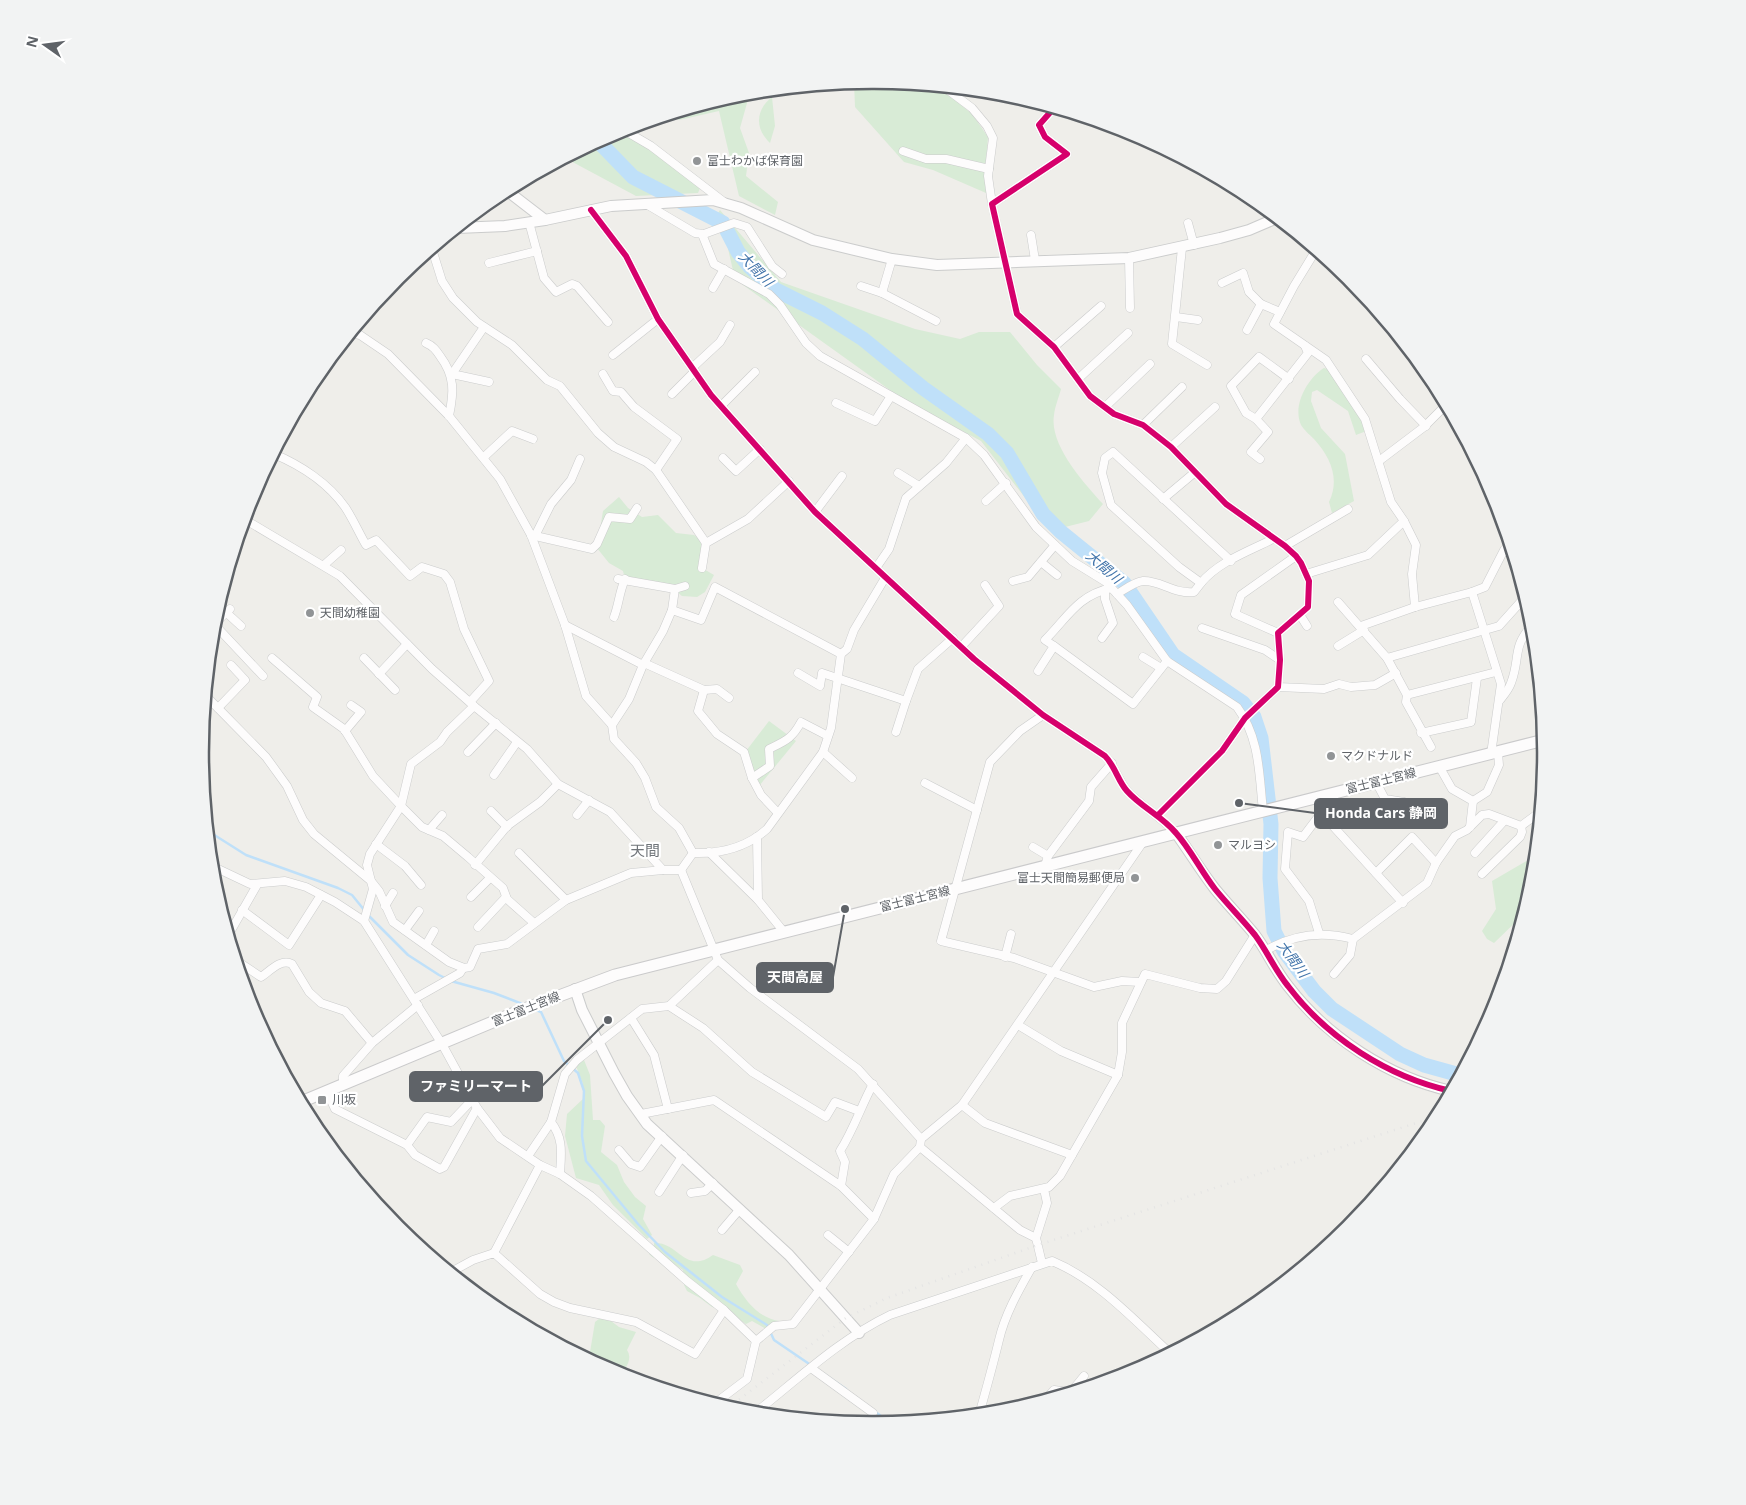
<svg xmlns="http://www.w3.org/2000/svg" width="1746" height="1505" font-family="'Open Sans','Noto Sans JP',sans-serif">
<rect width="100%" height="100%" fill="#efeeea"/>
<g fill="#d8ebd6">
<path d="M873,80L938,86L972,114L988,137L985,175L986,193L933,170L904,162L855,107L854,82Z"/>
<path d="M748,92L749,96L740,128L749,153L746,176L778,202L775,215L739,196L719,111L679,120L668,115Z"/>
<path d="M772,97L775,126L770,143C755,129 755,110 772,97Z"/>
<path d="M646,122L631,134L700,188L698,193L636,196L565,158L616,131Z"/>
<path d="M720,210L781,282L915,329L960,339L979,332H1010L1037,365L1061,389C1059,397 1055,406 1054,415C1049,445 1084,483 1103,504L1089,521L1061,528L1047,526L981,441L901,398L743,285L734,275L727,244L716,216Z"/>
<path d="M1324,368L1331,370L1369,430L1356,435L1348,411L1317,390L1312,392L1311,401L1321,428L1345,454L1354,501L1332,513L1329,502C1340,479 1331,458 1314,439C1310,435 1304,430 1301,425C1292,405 1308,378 1324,368Z"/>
<path d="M619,497L628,508L642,517L658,515L676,533L694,535L703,542L702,568L714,575L705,592L697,597L682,596L670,586L625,579L623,571L609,563L597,548L603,511Z"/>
<path d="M769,721L796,741L759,786L746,751Z"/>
<path d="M1535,856L1533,884L1523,915L1494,943L1487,939L1482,931L1496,909L1492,881Z"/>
<path d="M584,1060L590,1075L593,1120H600L605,1126L601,1152L617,1165L624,1182L635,1197L646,1206L643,1219L652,1235L647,1239L613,1205L599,1185L576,1178L565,1136L567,1114L583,1099V1084L576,1066Z"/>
<path d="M654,1243C678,1241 685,1275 713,1255L740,1265L743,1271L736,1284C746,1302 760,1319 780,1321L768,1330L752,1321L746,1324L725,1310L712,1307L700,1298L687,1291L684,1285L683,1270C678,1267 670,1261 664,1260C657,1258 655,1260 649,1254L654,1251Z"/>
<path d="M607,1318L619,1327L636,1332L627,1350C633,1359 626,1367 621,1375L583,1356L585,1352L593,1356L590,1352L595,1322L599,1319Z"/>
</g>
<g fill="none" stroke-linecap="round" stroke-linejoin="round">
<g stroke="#bfe0f9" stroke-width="2.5">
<path d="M208,831L246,855L338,888L352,895L365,911"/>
<path d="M368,915L408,955L439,975L451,981L494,993L525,1005"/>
<path d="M534,1009L541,1012L564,1061L578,1073L584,1091L582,1136L586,1161L638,1224L665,1252L722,1297L767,1325L774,1340L846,1389"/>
<path d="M1091,1386L1104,1377L1127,1375"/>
<path d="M874,1411L891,1423"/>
</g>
<path stroke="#bfe0f9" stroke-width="15" d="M598,141L633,177L723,223L738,252L750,267L776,290L822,313L863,339L923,388L988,434L1007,453L1043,514L1061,532L1124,583L1173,655L1243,703L1254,717L1261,738L1271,824L1270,878L1274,931L1284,951L1314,991L1332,1009L1400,1054L1424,1065L1460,1075"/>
<defs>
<g id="minor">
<path d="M944,87L972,108L987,126L993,138L988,176L992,204"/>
<path d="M1054,108L1039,125L1045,137L1067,154L992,204L1017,314L1054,347L1090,396L1114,414L1143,425L1171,447L1226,504L1285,546L1296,556L1301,563L1309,581L1308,607L1278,633L1280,660L1278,687L1245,718L1222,751L1158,815"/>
<path d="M622,129L651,146L724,202"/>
<path d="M903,151L926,159H946L989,169"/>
<path d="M646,204L695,233L704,234L734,223L747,227L772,266L782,274"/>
<path d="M591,210L626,256L658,319L711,395L815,512L974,659L1043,715L1105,756C1115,766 1119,782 1128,792C1143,807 1161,817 1176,833"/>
<path d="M529,222L544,278L556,292L572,284L577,286L608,322"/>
<path d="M1188,223L1194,245"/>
<path d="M702,234L714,264L769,294L780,305L806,343L820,356L966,438L984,455L1036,527L1072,561L1106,582L1127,605L1167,661L1237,707C1260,738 1259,774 1263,811"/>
<path d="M1031,235L1035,260"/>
<path d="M1182,248L1172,344L1207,365"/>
<path d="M432,249L442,281L453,298L477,322L512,345L547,380L560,386L598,433L614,447L646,462L656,470L706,543"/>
<path d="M1316,250L1294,286L1274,324L1326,360L1365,419L1391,502L1404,521"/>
<path d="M1129,258L1130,308"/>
<path d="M489,263L537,251"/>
<path d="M1222,283L1243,273L1249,292L1261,304L1247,330"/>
<path d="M861,286L882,293L936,321"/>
<path d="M713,288L724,269"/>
<path d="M882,293L892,259"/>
<path d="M1261,304L1280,312"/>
<path d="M1176,317L1198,320"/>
<path d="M484,327L452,374L489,382"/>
<path d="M351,333L360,335L388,354L449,416L500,479L531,535L565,625L586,696L612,725L614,739L636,763L645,778L656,807L679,828L693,853"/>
<path d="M426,343C433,346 436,350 440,356C455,376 454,392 449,416"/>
<path d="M1054,347L1101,306"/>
<path d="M613,355L658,319"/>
<path d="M1366,359L1400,399L1426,426"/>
<path d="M693,367L720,342L730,325"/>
<path d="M603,374L613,391L621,392L634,407L677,439L656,470"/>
<path d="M1078,379L1128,333"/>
<path d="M672,394L695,371"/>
<path d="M836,403L875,421L891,396"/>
<path d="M721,406L755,372"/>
<path d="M1105,407L1150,364"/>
<path d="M1256,419L1246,413L1231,386L1259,357L1289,379"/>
<path d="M1143,425L1182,387"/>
<path d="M1171,447L1215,407"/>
<path d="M274,454C300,465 328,483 345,507C353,519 359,533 366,545L376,540L410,576L422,567L444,574L450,582L464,629L489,681L470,702"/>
<path d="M484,457L512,431L533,439"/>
<path d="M723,458L736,471L760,449"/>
<path d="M1260,459L1251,452L1268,432L1256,419L1308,353L1305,346"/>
<path d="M1379,461L1424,427L1446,405"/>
<path d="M898,473L919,486"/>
<path d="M1490,493L1492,491"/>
<path d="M1163,499L1194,473"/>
<path d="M986,501L1006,483"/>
<path d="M815,512L842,476"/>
<path d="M244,519L340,576L432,669L474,706L527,749L558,784L610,812L663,870H681"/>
<path d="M536,534L551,504L571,480L580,459"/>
<path d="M531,535L592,549L597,544L609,517L630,519L637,508"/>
<path d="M1285,546L1348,509"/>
<path d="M1231,561L1113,452L1105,458L1102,473L1111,505L1179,567L1201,583C1218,562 1249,551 1273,539"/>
<path d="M1041,562L1057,575"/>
<path d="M324,565L341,550"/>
<path d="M702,568L706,543L748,519L789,481"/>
<path d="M876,568L889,549L906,498L946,463L966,438"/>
<path d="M1306,574L1368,555L1404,521L1416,545L1412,574L1415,607"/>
<path d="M618,579L675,589"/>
<path d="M1013,581L1028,577L1055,545"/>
<path d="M1472,592L1485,587L1504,550L1513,556"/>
<path d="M1117,594C1124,590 1134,582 1143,581C1160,580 1173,594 1194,592L1201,583"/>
<path d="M1338,602L1387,658L1407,695L1496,672"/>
<path d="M218,605L241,626"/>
<path d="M672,610L701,620L715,587L841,654"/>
<path d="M1300,615L1307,626"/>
<path d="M614,617C619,604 619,593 625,579"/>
<path d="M214,624L263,676"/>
<path d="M213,625L230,609"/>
<path d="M565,625L643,665"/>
<path d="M1361,626L1415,607L1472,592L1501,684L1491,754"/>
<path d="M1202,628L1265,650L1280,660"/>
<path d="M1278,633L1235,614L1241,595L1296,556"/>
<path d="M1102,638L1113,623L1105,599V590"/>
<path d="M962,646L999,606L985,585"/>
<path d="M1054,646L1133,704L1167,661"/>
<path d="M1338,646L1364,630"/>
<path d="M1143,657L1161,668"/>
<path d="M272,658L317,697L313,707L344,729L373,776L401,806L422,827L443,836L468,857L503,888L507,899L534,923"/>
<path d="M364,658L395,690"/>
<path d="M1387,658L1499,626L1525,597"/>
<path d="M644,663L704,690L717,689L729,698"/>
<path d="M1038,671L1054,646L1045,640C1068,617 1077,596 1111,588"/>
<path d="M798,673L820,686L822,673L906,701L896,732"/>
<path d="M379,674L407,644"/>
<path d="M1278,687L1324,689L1339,684L1351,687L1375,685L1396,673"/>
<path d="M704,690L698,711L717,734L744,752L752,778L761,795L777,812"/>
<path d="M206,693L209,699L266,757L287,786L303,820L314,834L371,881L379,891L393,922L449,962L464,968L470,967L478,949L507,944L566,900L631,873L663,870"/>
<path d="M1407,695L1406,702L1431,747"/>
<path d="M1500,700C1504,695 1509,689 1511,683C1521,657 1511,648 1533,624"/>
<path d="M906,701L918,669L953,638"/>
<path d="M218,708L245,680L231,665"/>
<path d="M1043,715L1020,731L990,762L941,941L1014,958L1094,987L1122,981L1140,982"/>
<path d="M612,725L629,699L643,665L663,631L672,610L675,589L685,586"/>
<path d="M345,731L361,712L351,705"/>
<path d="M1421,733L1471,722L1477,678"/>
<path d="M468,752L496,723"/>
<path d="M823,752L852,778"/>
<path d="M1439,766L1452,789L1473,801L1470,827"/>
<path d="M494,775L517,742"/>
<path d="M752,778L770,766L769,749C785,741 792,739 801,722L828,736"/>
<path d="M1376,782L1385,799L1404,802"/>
<path d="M925,783L977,810"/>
<path d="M1473,801L1487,792L1499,765L1498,752"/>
<path d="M491,811L507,827"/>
<path d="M1322,814L1403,903"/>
<path d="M577,815L589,800"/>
<path d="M429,830L442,815"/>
<path d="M757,837L758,900L784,932"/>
<path d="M376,844L405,866L421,885"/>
<path d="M1033,847L1048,856"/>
<path d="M709,852L758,900"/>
<path d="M519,853L566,900"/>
<path d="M1475,853L1504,821"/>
<path d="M475,865L507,826L540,802L558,784"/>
<path d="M212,866L250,884L285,881L306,887L335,902L364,921L442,1044L477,1108L500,1138L540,1165L560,1174L591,1196L687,1281L724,1310L756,1341"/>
<path d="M1045,866L1048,856L1089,801L1091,787L1112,763"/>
<path d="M681,870L718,960L750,988L858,1069L921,1139L920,1147L1020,1230L1036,1238L1042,1263"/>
<path d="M681,870L693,853C720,854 747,847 767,829L823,752L831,728L841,654L847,649L854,630L885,578"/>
<path d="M1376,873L1412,837L1436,863"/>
<path d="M1482,874L1520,837L1522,832L1521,826"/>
<path d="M471,897L490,878"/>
<path d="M385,906L393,893"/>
<path d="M242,910L289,945L321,895"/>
<path d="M364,921L373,889L367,865L370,854L401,806L411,764L440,742L447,732L474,706"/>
<path d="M478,927L506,897"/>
<path d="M405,930L419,911"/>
<path d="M1319,933L1309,901L1285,869L1288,832L1303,837L1337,792"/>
<path d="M229,934L257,885"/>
<path d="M426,945L434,931"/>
<path d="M1265,951C1293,934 1323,931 1353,939L1427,883L1436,863L1455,836L1467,830L1482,815L1489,814L1521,826L1540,812"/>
<path d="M1005,957L1011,934"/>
<path d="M237,961L261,977C270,971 281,958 292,964L309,992L321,1003L345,1011L372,1043"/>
<path d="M1334,974L1350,955L1353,939"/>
<path d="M414,999L460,973L463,968"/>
<path d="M669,1006L703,1028L752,1072L826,1117L835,1102L859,1111"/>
<path d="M631,1018L654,1055L668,1109"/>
<path d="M1018,1025L1061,1051L1118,1075"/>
<path d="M343,1085V1076L372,1043L418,1005"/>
<path d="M327,1092L335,1109L407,1145L415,1155L440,1169L444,1167L477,1108"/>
<path d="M962,1105L985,1123L1072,1155"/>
<path d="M641,1114L714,1100L841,1186L874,1219"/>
<path d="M921,1139L962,1105L1143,842"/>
<path d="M407,1145L427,1117L451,1122L472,1100"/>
<path d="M619,1150L631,1164L640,1167L662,1136"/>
<path d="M528,1156L551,1122"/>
<path d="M560,1174C561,1154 564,1139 551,1122L565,1074L577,1060L642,1009L669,1006L718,960"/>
<path d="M841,1186L845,1162L840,1151C854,1129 861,1106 873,1084"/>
<path d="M659,1192L683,1155"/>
<path d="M691,1193L705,1191L713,1183"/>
<path d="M994,1208L1010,1196L1049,1187L1060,1176L1118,1075L1122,1052V1023L1145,974L1200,988L1217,989L1226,981L1255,935"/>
<path d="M722,1230L740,1209"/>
<path d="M828,1235L849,1252"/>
<path d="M1036,1238L1047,1203L1044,1189"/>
<path d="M494,1253L540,1165"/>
<path d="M451,1272L473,1260L494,1253L540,1294L554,1302L570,1308L636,1322L695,1354L724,1310"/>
<path d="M811,1368L873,1413"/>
<path d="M1071,1392L1084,1376"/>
<path d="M1046,1399L1054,1390L1069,1392"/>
<path d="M714,1404L747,1379L756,1341L774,1326L793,1324L874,1219L894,1174L920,1147"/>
<path d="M755,1413C798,1379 840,1339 890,1315L1052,1261C1098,1280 1133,1319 1170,1353"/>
<path d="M979,1415C986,1390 993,1365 999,1340C1005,1314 1019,1290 1032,1267"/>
</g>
<g id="tertiary">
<path d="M506,190L545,220"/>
<path d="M457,228L505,226L545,220L611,206L713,200L741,208L813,240L892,259L937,265L1129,258L1220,238L1249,230L1277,218"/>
<path d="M1176,833C1189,851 1201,871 1215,889C1228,905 1242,919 1255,935C1267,951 1275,970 1288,986C1327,1037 1388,1077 1451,1091"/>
<path d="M575,989L582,1010L614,1073L627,1096L647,1124L789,1255L859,1333"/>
</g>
<path id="secondary" d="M301,1102L519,1011L615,975L1544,740"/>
</defs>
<use href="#minor" stroke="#cbcccc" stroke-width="9"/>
<use href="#tertiary" stroke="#cbcccc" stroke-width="12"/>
<use href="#secondary" stroke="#cacacb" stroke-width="13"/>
<use href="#minor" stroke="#fdfcfc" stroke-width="8"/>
<use href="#tertiary" stroke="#fdfcfc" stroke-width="10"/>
<use href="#secondary" stroke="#fdfcfc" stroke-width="11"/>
<path stroke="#e4e4e4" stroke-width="2.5" stroke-dasharray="1 6" stroke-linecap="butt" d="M728,1408L846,1318L887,1298L1038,1245L1438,1116"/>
<defs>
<g id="cycleway">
<path d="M1054,108L1039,125L1045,137L1067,154L992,204L1017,314L1054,347L1090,396L1114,414L1143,425L1171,447L1226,504L1285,546L1296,556L1301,563L1309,581L1308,607L1278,633L1280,660L1278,687L1245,718L1222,751L1158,815"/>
<path d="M591,210L626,256L658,319L711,395L815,512L974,659L1043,715L1105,756C1115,766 1118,781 1127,791C1141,807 1162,816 1176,833C1191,850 1201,871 1215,889C1228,905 1242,919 1255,935C1267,951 1275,970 1288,986C1327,1038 1388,1077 1451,1091"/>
</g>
</defs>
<use href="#cycleway" stroke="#fff" stroke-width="9"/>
<use href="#cycleway" stroke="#d6006c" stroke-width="6"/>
</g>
<g fill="#919496" stroke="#fff" stroke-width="2">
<circle cx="697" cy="161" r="5"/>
<circle cx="310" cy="613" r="5"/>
<circle cx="1331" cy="756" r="5"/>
<circle cx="1218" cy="845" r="5"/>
<circle cx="1135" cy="878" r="5"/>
<rect x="317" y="1095" width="10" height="10" rx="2.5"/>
</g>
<g text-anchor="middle" stroke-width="4.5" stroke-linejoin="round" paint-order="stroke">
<g font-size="12" fill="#5f6368" stroke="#fff" text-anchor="start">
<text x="707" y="165">富士わかば保育園</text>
<text x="320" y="617">天間幼稚園</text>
<text x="1341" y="760">マクドナルド</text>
<text x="1228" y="849">マルヨシ</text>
<text x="1125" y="882" text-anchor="end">富士天間簡易郵便局</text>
<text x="332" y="1104">川坂</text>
</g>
<g font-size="12" fill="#5f6368" stroke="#fff">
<text transform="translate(1381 781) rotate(-14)" y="4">富士富士宮線</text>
<text transform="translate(915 899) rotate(-14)" y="4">富士富士宮線</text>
<text transform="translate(526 1009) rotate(-22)" y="4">富士富士宮線</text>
</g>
<g font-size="14" font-style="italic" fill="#4174aa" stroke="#fff">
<text transform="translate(756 269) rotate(46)" y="5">大間川</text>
<text transform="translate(1104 567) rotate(41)" y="5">大間川</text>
<text transform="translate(1293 959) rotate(54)" y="5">大間川</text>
</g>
<g font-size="15" fill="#70757a" stroke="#fff">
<text x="645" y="856">天間</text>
</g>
</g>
<path d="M0 0H1746V1505H0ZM872 89H874A663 663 0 0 1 1537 752V753A663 663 0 0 1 874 1416H872A663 663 0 0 1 209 753V752A663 663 0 0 1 872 89Z" fill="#f2f3f3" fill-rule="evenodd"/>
<path fill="none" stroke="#5f6368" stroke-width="2.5" d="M872 89H874A663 663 0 0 1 1537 752V753A663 663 0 0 1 874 1416H872A663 663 0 0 1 209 753V752A663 663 0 0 1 872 89Z"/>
<path fill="none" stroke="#5f6368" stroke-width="2" d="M1239 803L1315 813M845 909L833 977M608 1020L542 1086"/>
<g fill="#5f6368" stroke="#fff" stroke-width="2">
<circle cx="1239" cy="803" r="5"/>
<circle cx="845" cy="909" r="5"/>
<circle cx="608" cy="1020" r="5"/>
</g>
<g fill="#5f6368" stroke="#5f6368" stroke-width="2">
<rect x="1315" y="799" width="132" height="29" rx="5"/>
<rect x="757" y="963" width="76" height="29" rx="5"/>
<rect x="410" y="1072" width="132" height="29" rx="5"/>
</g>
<g font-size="14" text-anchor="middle" font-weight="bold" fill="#fff">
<text x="1381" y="818">Honda Cars 静岡</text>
<text x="795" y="982">天間高屋</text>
<text x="476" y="1091">ファミリーマート</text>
</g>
<g transform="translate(45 45) rotate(284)" stroke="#ffffff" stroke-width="4" paint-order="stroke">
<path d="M0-4L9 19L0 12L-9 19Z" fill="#5f6368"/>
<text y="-8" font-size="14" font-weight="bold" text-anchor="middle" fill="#5f6368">N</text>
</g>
</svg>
